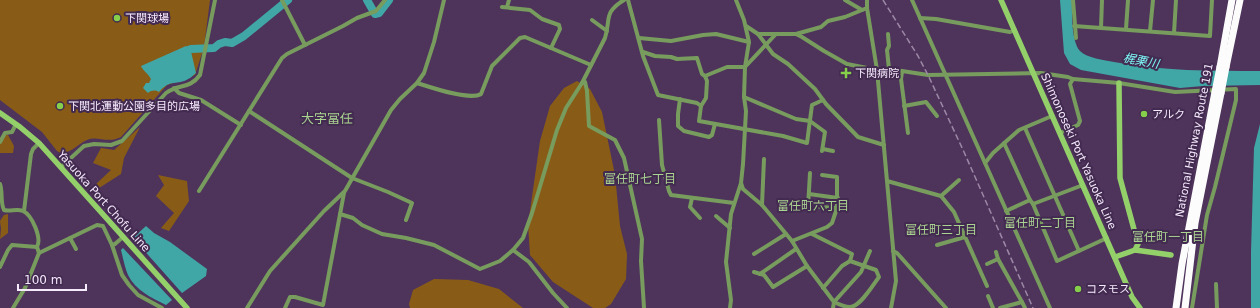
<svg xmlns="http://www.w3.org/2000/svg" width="1260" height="308" font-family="'DejaVu Sans','Noto Sans JP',sans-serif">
<rect width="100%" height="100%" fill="#4e345b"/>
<g fill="#885c17">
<path d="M0,0H210L204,47L195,75L167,85L121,137C107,144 98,135 87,140C77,144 67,158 57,151L42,132L0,100Z"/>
<path d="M577,81L590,89L602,112L615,175L620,226L627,254L626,279L611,304L605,308H593L553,282L530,255L528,225L540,141L550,106L564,88Z"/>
<path d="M140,127L124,158L121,174L99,188L95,185L111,170L93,163L101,148L114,150Z"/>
<path d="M5,135H8L14,146L13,153H0V137L3,139Z"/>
<path d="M158,175L187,181L189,201L169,231L161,228L174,213L156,196L164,185Z"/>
<path d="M8,214V233L0,239L1,229L0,221L4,215Z"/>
<path d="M434,279L468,280L499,289L523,308H410L409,304L413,290Z"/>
</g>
<g fill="#40a7a6">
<path d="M1060,0H1072C1072,12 1071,41 1080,51C1087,58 1104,60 1114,62C1162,71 1211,71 1260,71V85L1203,86L1180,88L1081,70L1070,64L1064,53Z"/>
<path d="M186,46L190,47L196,73C193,75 191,78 188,79C177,86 171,78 159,92C155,90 152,90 148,93L143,88L146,83H149L151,79C148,73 143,71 141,66Z"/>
<path d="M1260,124V308H1251V252L1254,148Z"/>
<path d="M146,226L154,233L170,242L207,269L206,276L182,293L133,238Z"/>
<path d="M123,248L172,300L166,305C152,298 135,290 128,275C125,268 123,258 121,250Z"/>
</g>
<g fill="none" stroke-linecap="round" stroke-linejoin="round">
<g stroke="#40a7a6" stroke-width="8">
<path d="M367,0L375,14L379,13L389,0"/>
<path d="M191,49L214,48L219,44L225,42L232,43L244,36L288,0"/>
</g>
<g stroke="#779c5e" stroke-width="4">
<path d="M282,0L305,45"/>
<path d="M628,0L643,56L658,95L697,103L701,106L706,98L707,81L705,76L702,74L697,58L677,59L671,57L655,56L643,52"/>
<path d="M845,0L862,10"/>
<path d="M867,0V8L877,70L896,281L891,308"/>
<path d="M912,0L1050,308"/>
<path d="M1073,0L1076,38"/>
<path d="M502,7L530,10L542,19L559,25L560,29L551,48"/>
<path d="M507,7L509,0"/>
<path d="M920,18L936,19L1010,32L1015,30"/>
<path d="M592,20L607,31"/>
<path d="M746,26L758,34L773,54L788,64L815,89L826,104L858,137L884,145"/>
<path d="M1074,26L1210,36L1212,0"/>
<path d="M1101,28L1102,0"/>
<path d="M1126,29L1128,0"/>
<path d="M1150,31L1153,0"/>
<path d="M1174,33L1176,0"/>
<path d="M758,34H796L821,27L828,21L845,17L867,8"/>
<path d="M796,34L802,37L824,51L847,64L877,70L889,69L928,75L1041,73L1068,77L1073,79L1119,83L1175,92L1236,89V100L1215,187L1207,215L1192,308"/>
<path d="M888,34L889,46L887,50L889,69"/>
<path d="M639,38L671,41L703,35L716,34L749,42"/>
<path d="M902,72L901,79L908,133"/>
<path d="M705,76L727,67H745L775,35"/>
<path d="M417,83C430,87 469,101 481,94L492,66L520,38L525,37L591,65"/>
<path d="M582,83L585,82L587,91L589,126L615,140L624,158L642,239L641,261L644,308"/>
<path d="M174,88L179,93L201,100L241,125"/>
<path d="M744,97L796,119L810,121L825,132L822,151"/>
<path d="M680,99L678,114V126L684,131L709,137L712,135L715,124"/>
<path d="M701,106L699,121L783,136L807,143L812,105L823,100"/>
<path d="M904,106L926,102L937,116"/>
<path d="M249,111L352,178L388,192L412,203L406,220"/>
<path d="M659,120L662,165L669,191L671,195L734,203"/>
<path d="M1025,128L1079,251"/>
<path d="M1060,133L1078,125L1080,121L1070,84L1073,79"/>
<path d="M0,142L5,133L12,132L16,124"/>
<path d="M1004,143L1030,200L1033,204L1057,261L1107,238"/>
<path d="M823,149L833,151"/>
<path d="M985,163L993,153L1019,130L1052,116"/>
<path d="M61,167L84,146L94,144L111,145L122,141L166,93C179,83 189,90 200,75L215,0"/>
<path d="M887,181L941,196L954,212L987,286"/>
<path d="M741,183L743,189L762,205L792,241L807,266L834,302L833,308"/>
<path d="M0,184C3,193 0,202 4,210C10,212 17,208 23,211C32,215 42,238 37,247L39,253"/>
<path d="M199,191L282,58L287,54L343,26L357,18L376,11L385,0"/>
<path d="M809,194L838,198"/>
<path d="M941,196L959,180"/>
<path d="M692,198L690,207L700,218"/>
<path d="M1033,204L1083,185"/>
<path d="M762,205L764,159"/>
<path d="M808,207L810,173"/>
<path d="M820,207L837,208"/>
<path d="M24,211L31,154L33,149L39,143"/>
<path d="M1006,211L1030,200"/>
<path d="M340,214L353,218L362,225L382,234L406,238L434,245L480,269L500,261L513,250L523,238L532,213L557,130L566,108L582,83L605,38C611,19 603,13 624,0"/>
<path d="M716,216L730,228"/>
<path d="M812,234L852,254L850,261"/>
<path d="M70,238L76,249"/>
<path d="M792,241L827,227L832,223L837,208V177L822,175"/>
<path d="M112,245L115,244L123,237"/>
<path d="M937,245L965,237"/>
<path d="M513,250L529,262L553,293L567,308"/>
<path d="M893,251L897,253L946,308"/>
<path d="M996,252L998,259L1022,302L1000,308"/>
<path d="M754,254L786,234"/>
<path d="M987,264L998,259"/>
<path d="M0,267L8,250L12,245L37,247"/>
<path d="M754,272L764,275L773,287L807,266"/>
<path d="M760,274L796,249"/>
<path d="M1216,284L1217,308"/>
<path d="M823,288L842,266L850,261L876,270L879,277C873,285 860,307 850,307C845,307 838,304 834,302L861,272L870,251"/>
<path d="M988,296L993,308"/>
<path d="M1022,302L1025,308"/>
<path d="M13,308L25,288L39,253L97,225L103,226L112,245L122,275L129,285L138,295L162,308"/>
<path d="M247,308L270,271L324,211L345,191L391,110L400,99L417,83L424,73L434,42L444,0"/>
<path d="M285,308L290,297H295L323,305L344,193"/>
<path d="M730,308L731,300L726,262L731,214L741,183L743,164L746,111L744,97L745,67L749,42L744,20L736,0"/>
</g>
<g stroke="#94d06a" stroke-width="5.5">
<path d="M1001,0L1132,297L1140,308"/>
<path d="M0,113L20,127L39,143L187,308"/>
<path d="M1135,250L1171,255"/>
<path d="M1115,257L1135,250L1138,244L1120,178L1119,83"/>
</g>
<g stroke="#fcfcfc" stroke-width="7">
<path d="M1220,67L1232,0"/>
<path d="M1226,67L1240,0"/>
<path d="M1176,308L1182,264L1215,92"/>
<path d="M1185,308L1195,223L1221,93"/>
</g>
<path stroke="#9c88a6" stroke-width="1.5" stroke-dasharray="6 3" stroke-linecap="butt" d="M883,0L918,56L928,75L964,152L1033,308"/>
<g stroke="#fcfcfc" stroke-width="7">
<path d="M1215,92L1220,67"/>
<path d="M1221,93L1226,67"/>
</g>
</g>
<g fill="#86cf4b" stroke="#432a50" stroke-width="1.5">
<circle cx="117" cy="18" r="4"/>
<path d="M844 67h4v4h4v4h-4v4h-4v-4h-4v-4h4z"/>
<circle cx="60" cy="106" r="4"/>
<circle cx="1144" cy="114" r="4"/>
<circle cx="1078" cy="289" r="4"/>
</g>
<g text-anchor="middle" stroke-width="4" stroke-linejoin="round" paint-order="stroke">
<g font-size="11" fill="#f5e9fc" stroke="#432a50" text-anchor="start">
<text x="125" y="22">下関球場</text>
<text x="855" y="77">下関病院</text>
<text x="68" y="110">下関北運動公園多目的広場</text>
<text x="1152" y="118">アルク</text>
<text x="1086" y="293">コスモス</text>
</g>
<g font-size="11" fill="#f5e9fc" stroke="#432a50">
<text transform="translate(1194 140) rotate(-79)" y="4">National Highway Route 191</text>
<text transform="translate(1079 151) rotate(66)" y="4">Shimonoseki Port Yasuoka Line</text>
<text transform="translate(104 201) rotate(48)" y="4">Yasuoka Port Chofu Line</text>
</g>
<g font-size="12" font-style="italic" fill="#7efaf8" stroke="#432a50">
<text transform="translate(1141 61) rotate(11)" y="4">梶栗川</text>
</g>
<g font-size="12" fill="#aad290" stroke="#432a50">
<text x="640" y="183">富任町七丁目</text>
<text x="813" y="210">富任町六丁目</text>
<text x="1040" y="227">富任町二丁目</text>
<text x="941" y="234">富任町三丁目</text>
<text x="1168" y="241">富任町一丁目</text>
</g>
<g font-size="13" fill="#aad290" stroke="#432a50">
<text x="327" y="123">大字冨任</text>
</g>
</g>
<path d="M18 284v6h68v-6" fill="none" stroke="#f5e9fc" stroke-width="2"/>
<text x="24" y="284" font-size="12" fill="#f5e9fc" stroke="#432a50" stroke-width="3" paint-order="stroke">100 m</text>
</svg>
